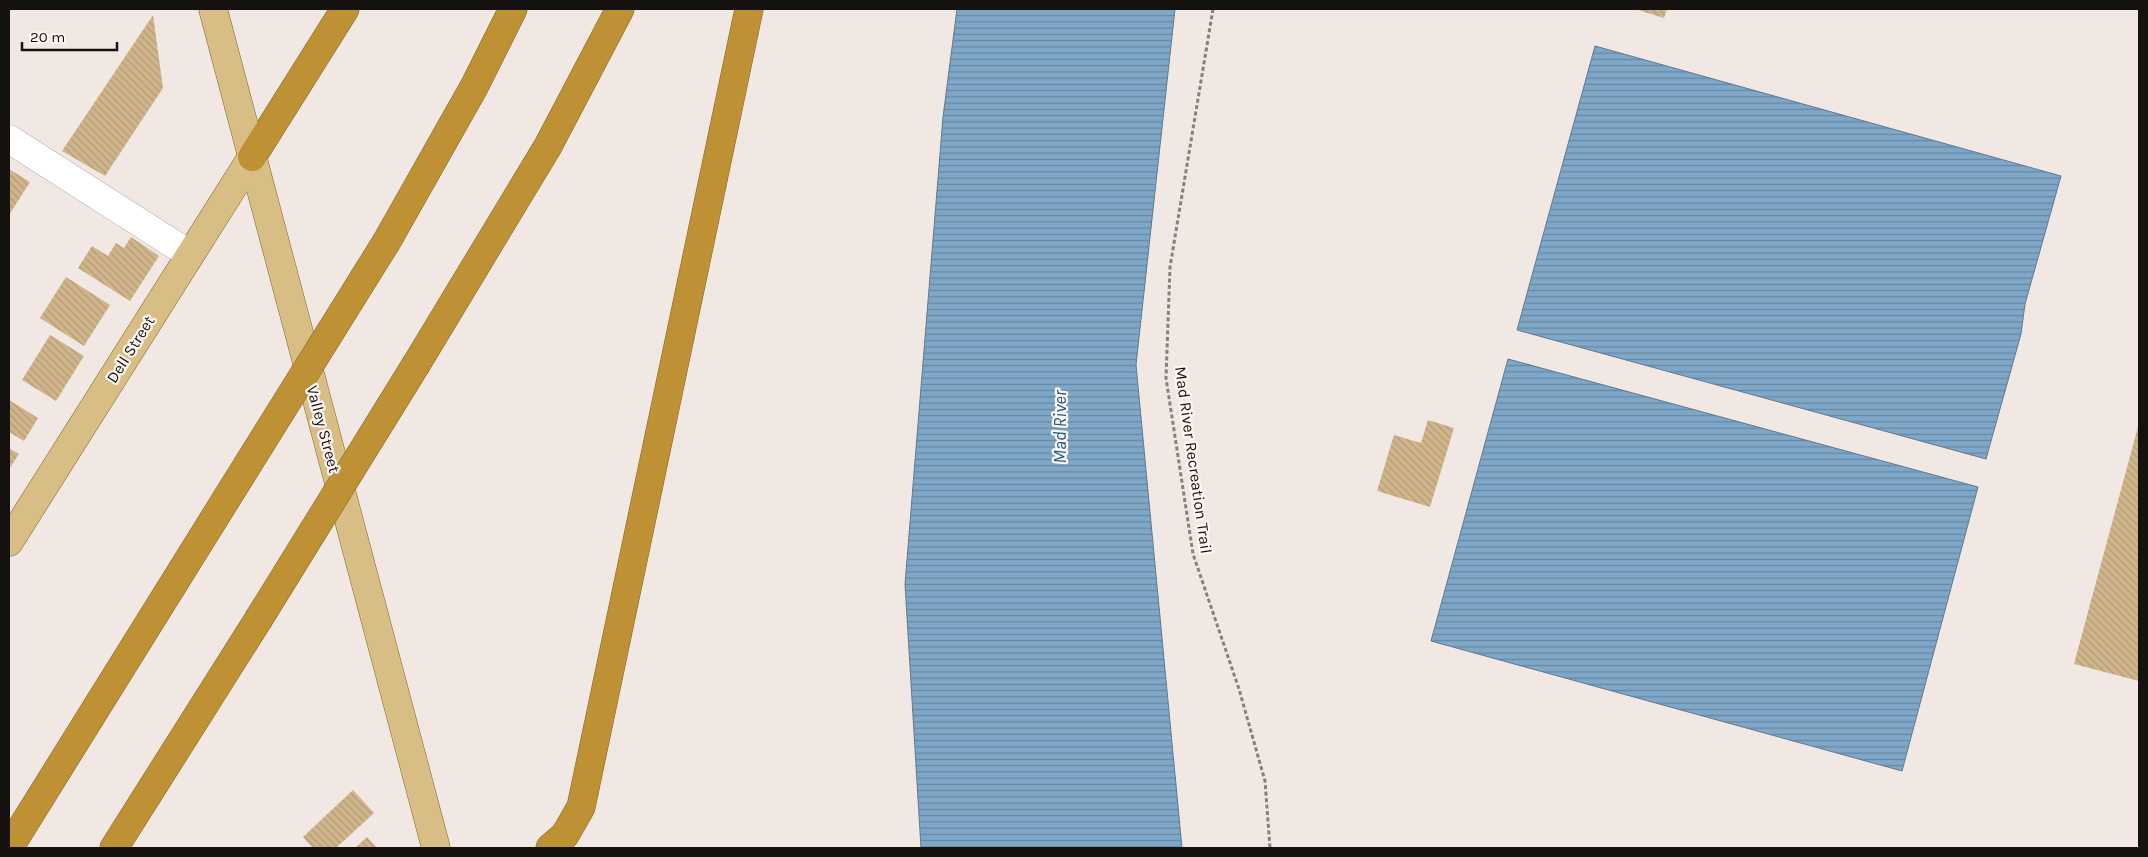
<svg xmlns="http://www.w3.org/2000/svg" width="2148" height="857" font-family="Karla,sans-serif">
<defs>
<pattern id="water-rules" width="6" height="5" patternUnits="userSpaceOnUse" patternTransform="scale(1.25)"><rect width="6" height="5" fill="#7fa7c8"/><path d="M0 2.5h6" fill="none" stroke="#6787a1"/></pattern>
<pattern id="building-back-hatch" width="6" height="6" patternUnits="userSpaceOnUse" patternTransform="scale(1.25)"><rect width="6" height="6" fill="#d0b58b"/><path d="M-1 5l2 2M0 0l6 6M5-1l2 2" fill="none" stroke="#b29b77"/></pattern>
</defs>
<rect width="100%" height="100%" fill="#f1e8e3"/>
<g fill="url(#water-rules)" stroke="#5f7a90">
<path d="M957,9H1175L1136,365L1182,848H921L905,584L943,117Z"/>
<path d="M1595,46L2061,176L2025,304L2021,334L1986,459L1517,330Z"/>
<path d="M1508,359L1978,487L1902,771L1431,641Z"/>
</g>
<g fill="url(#building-back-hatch)">
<path d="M1635,9H1667L1664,18Z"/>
<path d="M153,15L163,88L105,176L62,151Z"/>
<path d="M9,169L30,182L9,215Z"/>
<path d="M131,237L159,256L130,301L78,268L92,246L108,256L116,243L124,248Z"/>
<path d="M66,277L110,305L84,346L40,318Z"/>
<path d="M50,335L84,356L56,401L22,380Z"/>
<path d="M9,400L38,418L24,441L9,432Z"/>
<path d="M1428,420L1454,428L1430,507L1377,491L1394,435L1421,443Z"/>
<path d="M2139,423V681L2074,664Z"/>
<path d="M9,448L19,454L9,469Z"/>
<path d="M353,790L374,813L336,848H313L303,837Z"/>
<path d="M367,837L377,848H355Z"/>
</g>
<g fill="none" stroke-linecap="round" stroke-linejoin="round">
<defs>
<path id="minor" d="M9,139L189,254"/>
<g id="major">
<path d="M213,9L436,848"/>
<path d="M9,542L252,157"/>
</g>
<g id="highway">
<path d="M252,157L345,9"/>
<path d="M387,241L474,87L513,9"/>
<path d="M417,363L548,146L620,9"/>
<path d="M9,848L225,501"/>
<path d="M114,848L258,620"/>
<path d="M550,848L565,835L581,807L749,9"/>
</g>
</defs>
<use href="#minor" stroke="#bab1ad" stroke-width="29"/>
<use href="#major" stroke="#826527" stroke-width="29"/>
<use href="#highway" stroke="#826527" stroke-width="29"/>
<path stroke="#87817d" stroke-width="3" stroke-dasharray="4 2.5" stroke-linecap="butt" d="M1213,9L1170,267L1166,378L1193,554L1239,689L1265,781L1270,848"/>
<use href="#minor" stroke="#fff" stroke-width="28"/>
<use href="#major" stroke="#d8be85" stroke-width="28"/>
<use href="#highway" stroke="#be9234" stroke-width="28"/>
<defs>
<g id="highway-bridge">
<path d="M225,501L387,241"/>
<path d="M258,620L417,363"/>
</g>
</defs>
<use href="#highway-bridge" stroke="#826527" stroke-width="29" stroke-linecap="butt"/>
<use href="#highway-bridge" stroke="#be9234" stroke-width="28"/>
</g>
<g text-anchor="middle" stroke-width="4.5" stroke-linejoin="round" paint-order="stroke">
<g font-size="16" fill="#14110f" stroke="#fff5f1">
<text transform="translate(130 349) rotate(-58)" y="6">Dell Street</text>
<text transform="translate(324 429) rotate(75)" y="6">Valley Street</text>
<text transform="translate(1194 460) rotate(82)" y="6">Mad River Recreation Trail</text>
</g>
<g font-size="18" font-style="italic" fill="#195a84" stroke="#fff5f1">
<text transform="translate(1060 427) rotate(-90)" y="6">Mad River</text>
</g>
</g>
<rect width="2148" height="857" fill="none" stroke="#14110f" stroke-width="20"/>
<path d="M22 42v8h95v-8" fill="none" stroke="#14110f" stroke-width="2.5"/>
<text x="30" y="42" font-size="15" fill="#14110f" stroke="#fff5f1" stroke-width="4" paint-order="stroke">20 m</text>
</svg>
